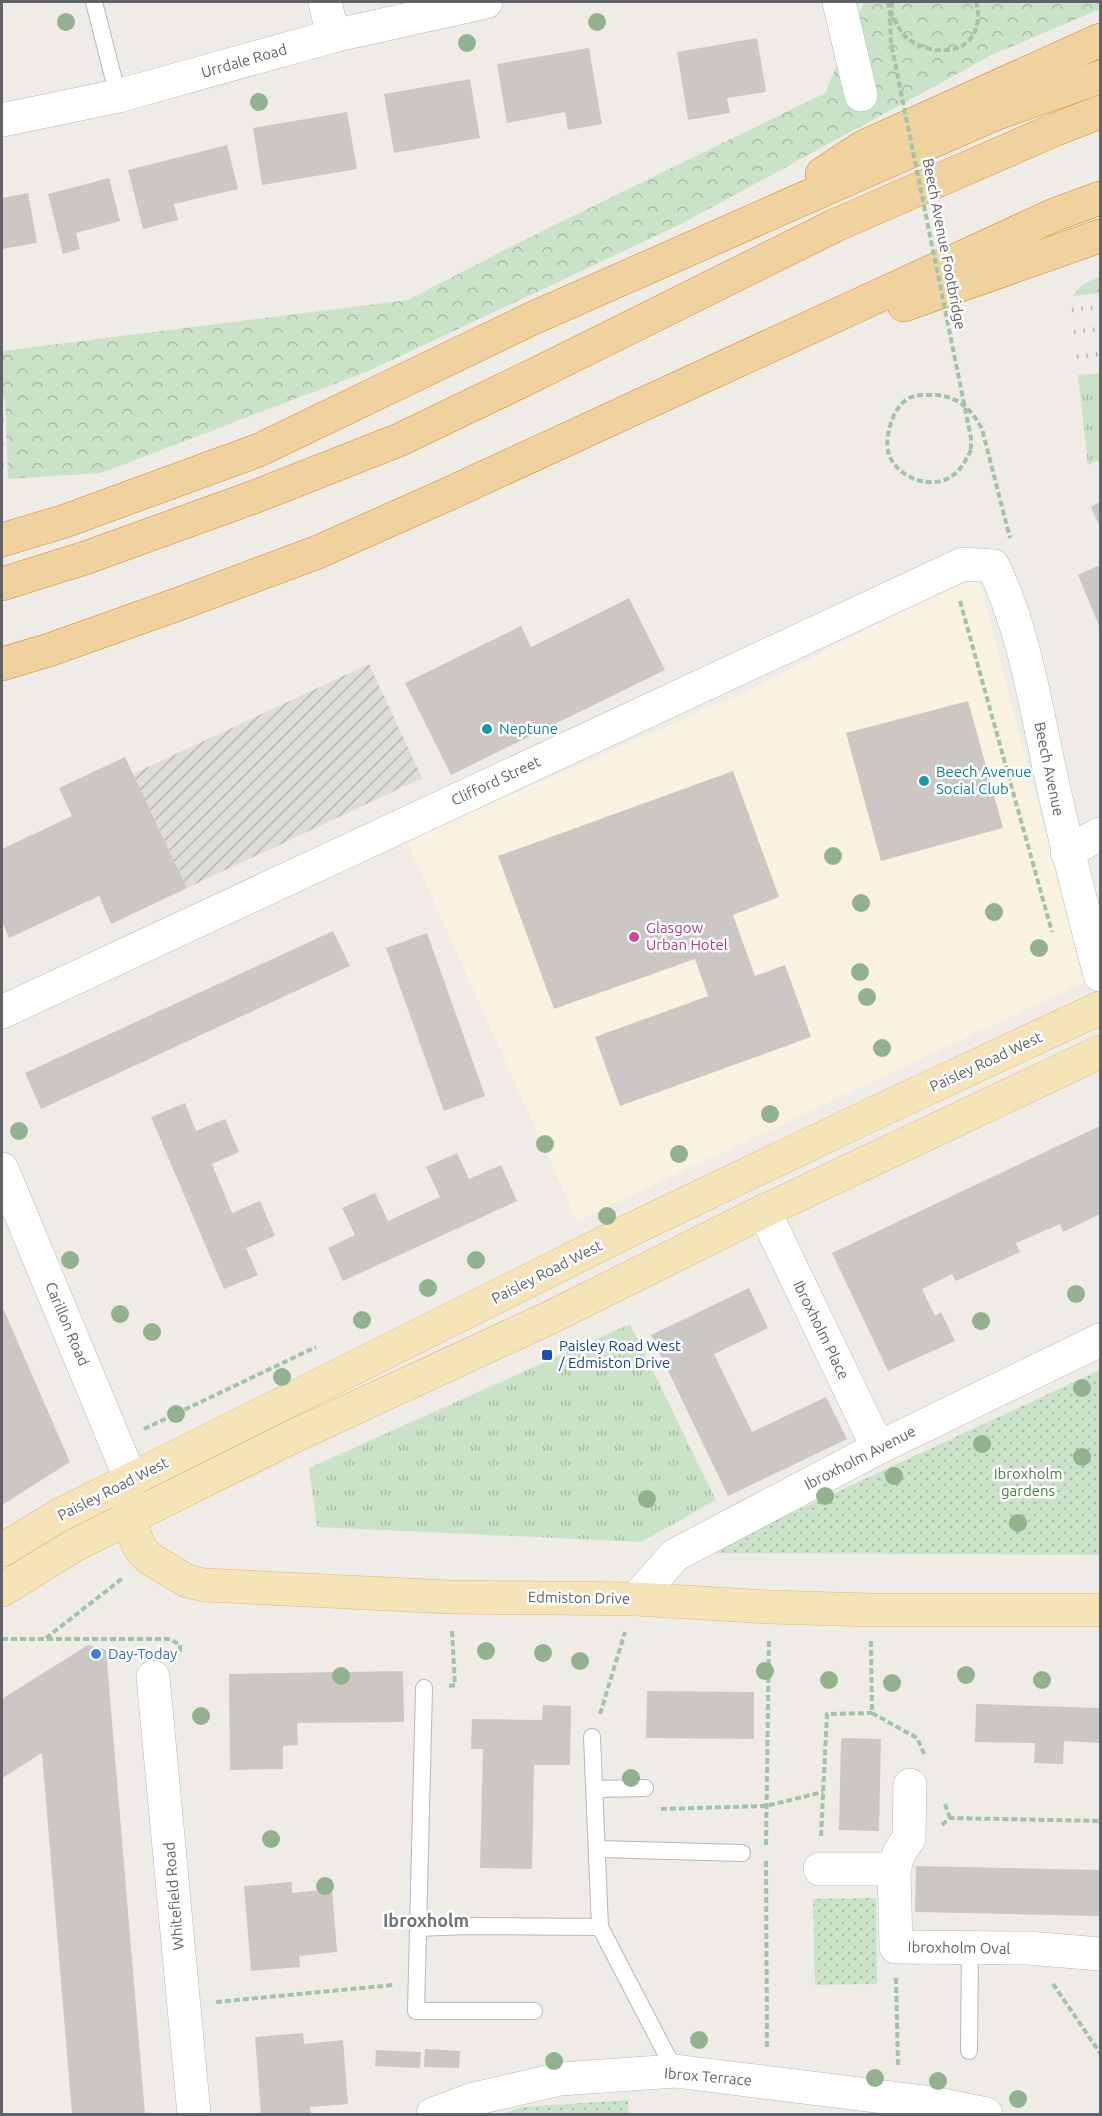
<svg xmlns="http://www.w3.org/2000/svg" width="1102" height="2116" font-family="Ubuntu,sans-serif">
<defs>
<pattern id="industrial-furrows" width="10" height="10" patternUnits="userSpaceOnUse" patternTransform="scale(1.5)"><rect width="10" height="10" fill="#dedcd9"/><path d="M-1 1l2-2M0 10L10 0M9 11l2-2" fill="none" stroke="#b7b6b4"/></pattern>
<pattern id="grass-tufts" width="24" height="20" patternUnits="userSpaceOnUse" patternTransform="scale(1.5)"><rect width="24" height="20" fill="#cae3c8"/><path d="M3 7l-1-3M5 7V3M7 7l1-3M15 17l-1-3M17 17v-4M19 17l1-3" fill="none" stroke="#a7bba6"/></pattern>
<pattern id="forest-crowns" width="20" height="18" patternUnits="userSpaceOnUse" patternTransform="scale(1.5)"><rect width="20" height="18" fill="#cae3c8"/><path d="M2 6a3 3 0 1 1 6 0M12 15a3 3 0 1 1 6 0" fill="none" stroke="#a7bba6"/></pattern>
<pattern id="park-dots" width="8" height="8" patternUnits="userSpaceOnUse" patternTransform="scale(1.5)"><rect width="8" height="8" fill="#cae3c8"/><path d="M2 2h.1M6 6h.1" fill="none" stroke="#a7bba6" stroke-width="1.8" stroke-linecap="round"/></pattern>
</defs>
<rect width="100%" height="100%" fill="#efece8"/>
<path fill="#faf2e1" d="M977,572L1084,982L577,1221L406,839L449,822L747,691Z"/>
<path fill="url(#industrial-furrows)" d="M369,664L422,778L187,888L133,774Z"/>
<g fill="url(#grass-tufts)">
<path d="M1100,373V460L1088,465L1078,375Z"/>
<path d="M630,1324L716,1500L641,1542L317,1527L309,1468Z"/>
</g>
<g fill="url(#forest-crowns)">
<path d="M864,2H1100V9L994,54L681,224L371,370L101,473L8,479L5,399H2V351L408,300L522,241L825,93Z"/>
<path d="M1100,277V293L1073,296C1080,285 1088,281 1100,277Z"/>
</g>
<g fill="url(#park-dots)">
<path d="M1100,1370V1555L705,1553Z"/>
<path d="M876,1898L877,1984L815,1985L813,1899Z"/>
<path d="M628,2100L629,2114H502L522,2107Z"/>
</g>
<g fill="#cac7c4">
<path d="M757,38L766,92L727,98L730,113L688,120L677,52Z"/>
<path d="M589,48L602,124L568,130L565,112L507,123L497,64Z"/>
<path d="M470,79L480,138L394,153L384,94Z"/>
<path d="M347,112L357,169L262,185L253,128Z"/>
<path d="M227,145L238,189L174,204L178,220L143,229L128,170Z"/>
<path d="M109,178L120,221L76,233L80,249L63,254L48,194Z"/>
<path d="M28,193L37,243L2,249V198Z"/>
<path d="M1100,502V527L1091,507Z"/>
<path d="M1100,565V628L1078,575Z"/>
<path d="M629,598L665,670L451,775L405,683L521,626L531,647Z"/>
<path d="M968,701L1003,828L881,861L846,733Z"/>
<path d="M125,757L187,888L111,924L99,896L9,938L2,921V849L72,816L59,788Z"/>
<path d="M733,771L779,897L733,915L755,976L785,965L811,1037L620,1106L595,1037L708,996L695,959L554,1009L498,856Z"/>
<path d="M333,931L350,966L41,1109L25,1073Z"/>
<path d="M427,933L485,1096L444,1111L386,948Z"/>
<path d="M185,1103L196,1131L225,1119L239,1152L212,1164L232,1213L260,1201L275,1236L246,1248L258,1275L224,1289L151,1117Z"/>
<path d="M1100,1126V1214L1063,1232L1060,1224L1016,1243L1020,1252L956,1281L952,1274L922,1289L935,1316L941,1312L955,1341L888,1371L832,1253Z"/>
<path d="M457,1153L469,1179L501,1165L517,1201L343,1281L328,1248L355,1235L342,1208L375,1193L388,1221L440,1197L426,1167Z"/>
<path d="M749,1288L768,1328L714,1354L752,1432L826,1397L847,1439L728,1496L651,1335Z"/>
<path d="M2,1306L70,1462L2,1505Z"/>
<path d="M88,1645L106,1650L145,2114H72L42,1753L2,1778V1699Z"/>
<path d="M403,1671L404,1722L297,1723L298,1745L283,1746V1769L230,1770L229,1674Z"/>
<path d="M647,1691L754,1692V1739L646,1738Z"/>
<path d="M976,1704L1100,1708V1743L1064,1741L1063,1764L1034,1763L1035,1743L975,1742Z"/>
<path d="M543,1705L571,1706L570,1765H534L532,1869L480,1868L483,1749H471L472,1719L542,1720Z"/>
<path d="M841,1738L881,1739L879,1831L839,1830Z"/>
<path d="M916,1866L1100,1870V1916L915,1912Z"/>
<path d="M292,1882V1893L332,1889L337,1952L299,1956L300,1967L251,1971L244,1886Z"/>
<path d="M303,2033L304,2044L343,2040L348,2104L310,2107L311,2114H261L255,2037Z"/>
<path d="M425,2049L460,2051L459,2068L424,2067Z"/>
<path d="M376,2050L421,2052L420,2068L375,2066Z"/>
</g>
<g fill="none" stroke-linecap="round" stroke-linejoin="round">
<defs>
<g id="lane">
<path d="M94,2L118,96"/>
<path d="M424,1688L416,2011H534"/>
<path d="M592,1737L600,1927"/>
<path d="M595,1789L645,1788"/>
<path d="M598,1849L742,1853"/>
<path d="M418,1928L466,1926L600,1927L675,2071"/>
<path d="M969,2051L970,1948"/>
</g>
<g id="street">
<path d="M325,2L333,36"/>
<path d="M839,2L861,95"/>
<path d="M2,120L118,96L333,36L486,2"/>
<path d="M1067,852L1100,834"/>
<path d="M2,1012L963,564L993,566C1024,630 1035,702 1050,772C1065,840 1082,907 1100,975"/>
<path d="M2,1169L131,1480"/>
<path d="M764,1211L878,1448"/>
<path d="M636,1599L675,1555L878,1448L1100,1340"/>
<path d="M153,1677L194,2114"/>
<path d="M820,1869H894L896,1947L1028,1948L1100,1954"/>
<path d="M894,1869L899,1853L909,1838L910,1785"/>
<path d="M433,2114L474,2099L560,2079L675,2071L932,2103L986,2114"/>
</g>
<g id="primary">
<path d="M130,1500L128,1520L140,1548L149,1558L187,1581L204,1585L450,1597L636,1599L769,1607L871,1610H1100"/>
<path d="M2,1550L58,1516L630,1230L875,1113L1100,1008"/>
<path d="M2,1590L75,1545L292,1437L549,1318L764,1211L1100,1052"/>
</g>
<g id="highway">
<path d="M822,174L863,147L1100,40"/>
<path d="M904,305L1100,236"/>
<path d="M2,540L65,521L259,450L531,319L995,114L1100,77"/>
<path d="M2,584L85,558L254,497L399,440L534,375L836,225L1054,130L1100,112"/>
<path d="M2,664L49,650L187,601L318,552L446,495L1054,215L1100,198"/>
</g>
</defs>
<use href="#lane" stroke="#b4b7ba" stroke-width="18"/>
<use href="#street" stroke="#b4b7ba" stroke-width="34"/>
<use href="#primary" stroke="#e0b570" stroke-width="34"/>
<use href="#highway" stroke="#d88b1e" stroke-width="34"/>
<g stroke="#a1c3a7" stroke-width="4" stroke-dasharray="6 3" stroke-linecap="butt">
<path d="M887,2C892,13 896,26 904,35C923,55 970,59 977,25C979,17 978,9 976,2"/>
<path d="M971,450C966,460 961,470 952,476C931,491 894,477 888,451C885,434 893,407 909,398C917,394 929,395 937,395C959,397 972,410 982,429L1010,538"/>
<path d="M960,601L1052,932"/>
<path d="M144,1429L316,1347"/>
<path d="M46,1638L123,1578"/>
<path d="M2,1639H170L180,1645V1651L177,1655"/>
<path d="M871,1641L872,1713L917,1738L925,1756"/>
<path d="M449,1686L455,1685L452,1630"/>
<path d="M600,1714L625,1632"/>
<path d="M945,1804L950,1818"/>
<path d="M661,1809L766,1806L823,1792"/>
<path d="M942,1825L950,1818L1100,1821"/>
<path d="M821,1836L827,1714L872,1713"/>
<path d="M766,1845L769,1639"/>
<path d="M766,1861L767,2049"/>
<path d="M896,1978L898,2067"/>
<path d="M1053,1984L1100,2053"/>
<path d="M216,2002L393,1985"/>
</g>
<use href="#lane" stroke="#fff" stroke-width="16"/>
<use href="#street" stroke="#fff" stroke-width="33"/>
<use href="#primary" stroke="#f5e4b7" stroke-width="33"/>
<use href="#highway" stroke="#f0d29e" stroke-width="33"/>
<g stroke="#b3b4b4" stroke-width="4.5" stroke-dasharray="1.5 8" stroke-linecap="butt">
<path d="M1072,310L1100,307"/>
<path d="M1074,332L1100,329"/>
<path d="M1077,357L1100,354"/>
<path d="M2,420H6"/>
<path d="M2,443L7,442"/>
<path d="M2,465H8"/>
</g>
<path stroke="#a1c3a7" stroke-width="4" stroke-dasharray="6 3" stroke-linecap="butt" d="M893,2L890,10L891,43L971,438V450"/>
</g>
<g fill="#92b28d">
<circle cx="66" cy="22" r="9"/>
<circle cx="597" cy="22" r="9"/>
<circle cx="467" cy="43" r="9"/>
<circle cx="259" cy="102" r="9"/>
<circle cx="833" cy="856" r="9"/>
<circle cx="861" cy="903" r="9"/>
<circle cx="994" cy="912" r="9"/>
<circle cx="1039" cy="948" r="9"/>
<circle cx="860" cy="972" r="9"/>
<circle cx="867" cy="997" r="9"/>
<circle cx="882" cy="1048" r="9"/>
<circle cx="770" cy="1114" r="9"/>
<circle cx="19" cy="1131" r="9"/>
<circle cx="545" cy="1144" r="9"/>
<circle cx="679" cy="1154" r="9"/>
<circle cx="607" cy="1216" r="9"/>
<circle cx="70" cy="1260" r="9"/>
<circle cx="476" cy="1260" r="9"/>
<circle cx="428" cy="1288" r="9"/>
<circle cx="1076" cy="1294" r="9"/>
<circle cx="120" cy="1314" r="9"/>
<circle cx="362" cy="1320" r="9"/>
<circle cx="981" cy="1321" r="9"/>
<circle cx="152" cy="1332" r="9"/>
<circle cx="282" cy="1377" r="9"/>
<circle cx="1082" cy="1388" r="9"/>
<circle cx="176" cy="1414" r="9"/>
<circle cx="982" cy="1444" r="9"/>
<circle cx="1082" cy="1457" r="9"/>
<circle cx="894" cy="1476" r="9"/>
<circle cx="825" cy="1496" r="9"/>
<circle cx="647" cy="1499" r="9"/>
<circle cx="1018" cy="1523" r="9"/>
<circle cx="486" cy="1651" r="9"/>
<circle cx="543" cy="1653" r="9"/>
<circle cx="580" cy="1661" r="9"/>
<circle cx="765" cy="1671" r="9"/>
<circle cx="966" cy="1675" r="9"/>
<circle cx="341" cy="1676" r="9"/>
<circle cx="829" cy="1680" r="9"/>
<circle cx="1042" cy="1680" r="9"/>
<circle cx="892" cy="1683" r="9"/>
<circle cx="201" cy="1716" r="9"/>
<circle cx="631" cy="1778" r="9"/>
<circle cx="271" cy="1839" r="9"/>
<circle cx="325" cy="1886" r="9"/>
<circle cx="699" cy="2040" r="9"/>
<circle cx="554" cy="2061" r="9"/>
<circle cx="875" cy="2078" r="9"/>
<circle cx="938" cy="2081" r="9"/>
<circle cx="1018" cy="2099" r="9"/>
</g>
<g fill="#0f9aa8" stroke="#fff" stroke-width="2">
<circle cx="487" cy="729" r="6"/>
<circle cx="924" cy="781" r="6"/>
</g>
<circle fill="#d1479c" stroke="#fff" stroke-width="2" cx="634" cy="937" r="6"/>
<rect fill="#1a4fb4" stroke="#fff" stroke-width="2" x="541" y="1349" width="12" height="12" rx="3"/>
<circle fill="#3f7fe0" stroke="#fff" stroke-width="2" cx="96" cy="1654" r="6"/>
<g text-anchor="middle" stroke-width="5" stroke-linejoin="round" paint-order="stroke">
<g font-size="15" fill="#5f6266" stroke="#fff">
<text transform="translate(244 61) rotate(-16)" y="5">Urrdale Road</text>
<text transform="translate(944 244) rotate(79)" y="5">Beech Avenue Footbridge</text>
<text transform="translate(1049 769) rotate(78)" y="5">Beech Avenue</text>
<text transform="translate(496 781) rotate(-25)" y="5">Clifford Street</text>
<text transform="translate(986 1062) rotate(-25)" y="5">Paisley Road West</text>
<text transform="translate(547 1272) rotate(-27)" y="5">Paisley Road West</text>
<text transform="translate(67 1324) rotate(67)" y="5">Carillon Road</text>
<text transform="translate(821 1330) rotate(64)" y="5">Ibroxholm Place</text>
<text transform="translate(860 1458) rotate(-27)" y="5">Ibroxholm Avenue</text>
<text transform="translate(113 1489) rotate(-27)" y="5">Paisley Road West</text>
<text transform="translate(579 1598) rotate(1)" y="5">Edmiston Drive</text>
<text transform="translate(174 1896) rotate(-95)" y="5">Whitefield Road</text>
<text transform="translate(959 1948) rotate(1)" y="5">Ibroxholm Oval</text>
<text transform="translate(708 2077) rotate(5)" y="5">Ibrox Terrace</text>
</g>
<g font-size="15" fill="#0d838f" stroke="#fff" text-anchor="start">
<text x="499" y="734">Neptune</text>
<text x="936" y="777">Beech Avenue<tspan x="936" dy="17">Social Club</tspan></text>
</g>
<g font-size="15" fill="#b23c85" stroke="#fff" text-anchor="start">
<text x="646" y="933">Glasgow<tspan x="646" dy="17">Urban Hotel</tspan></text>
</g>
<g font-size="15" fill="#164399" stroke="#fff" text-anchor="start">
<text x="559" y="1351">Paisley Road West<tspan x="559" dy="17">/ Edmiston Drive</tspan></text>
</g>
<g font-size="15" fill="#458242" stroke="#fff">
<text x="1028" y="1479">Ibroxholm<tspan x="1028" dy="17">gardens</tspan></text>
</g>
<g font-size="15" fill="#366cbe" stroke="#fff" text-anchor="start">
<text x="108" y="1659">Day-Today</text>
</g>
<g font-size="18" font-weight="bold" fill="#707477" stroke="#fff">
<text x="426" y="1927">Ibroxholm</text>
</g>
</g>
<rect width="1102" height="2116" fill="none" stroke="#5f6266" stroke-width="6"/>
</svg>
